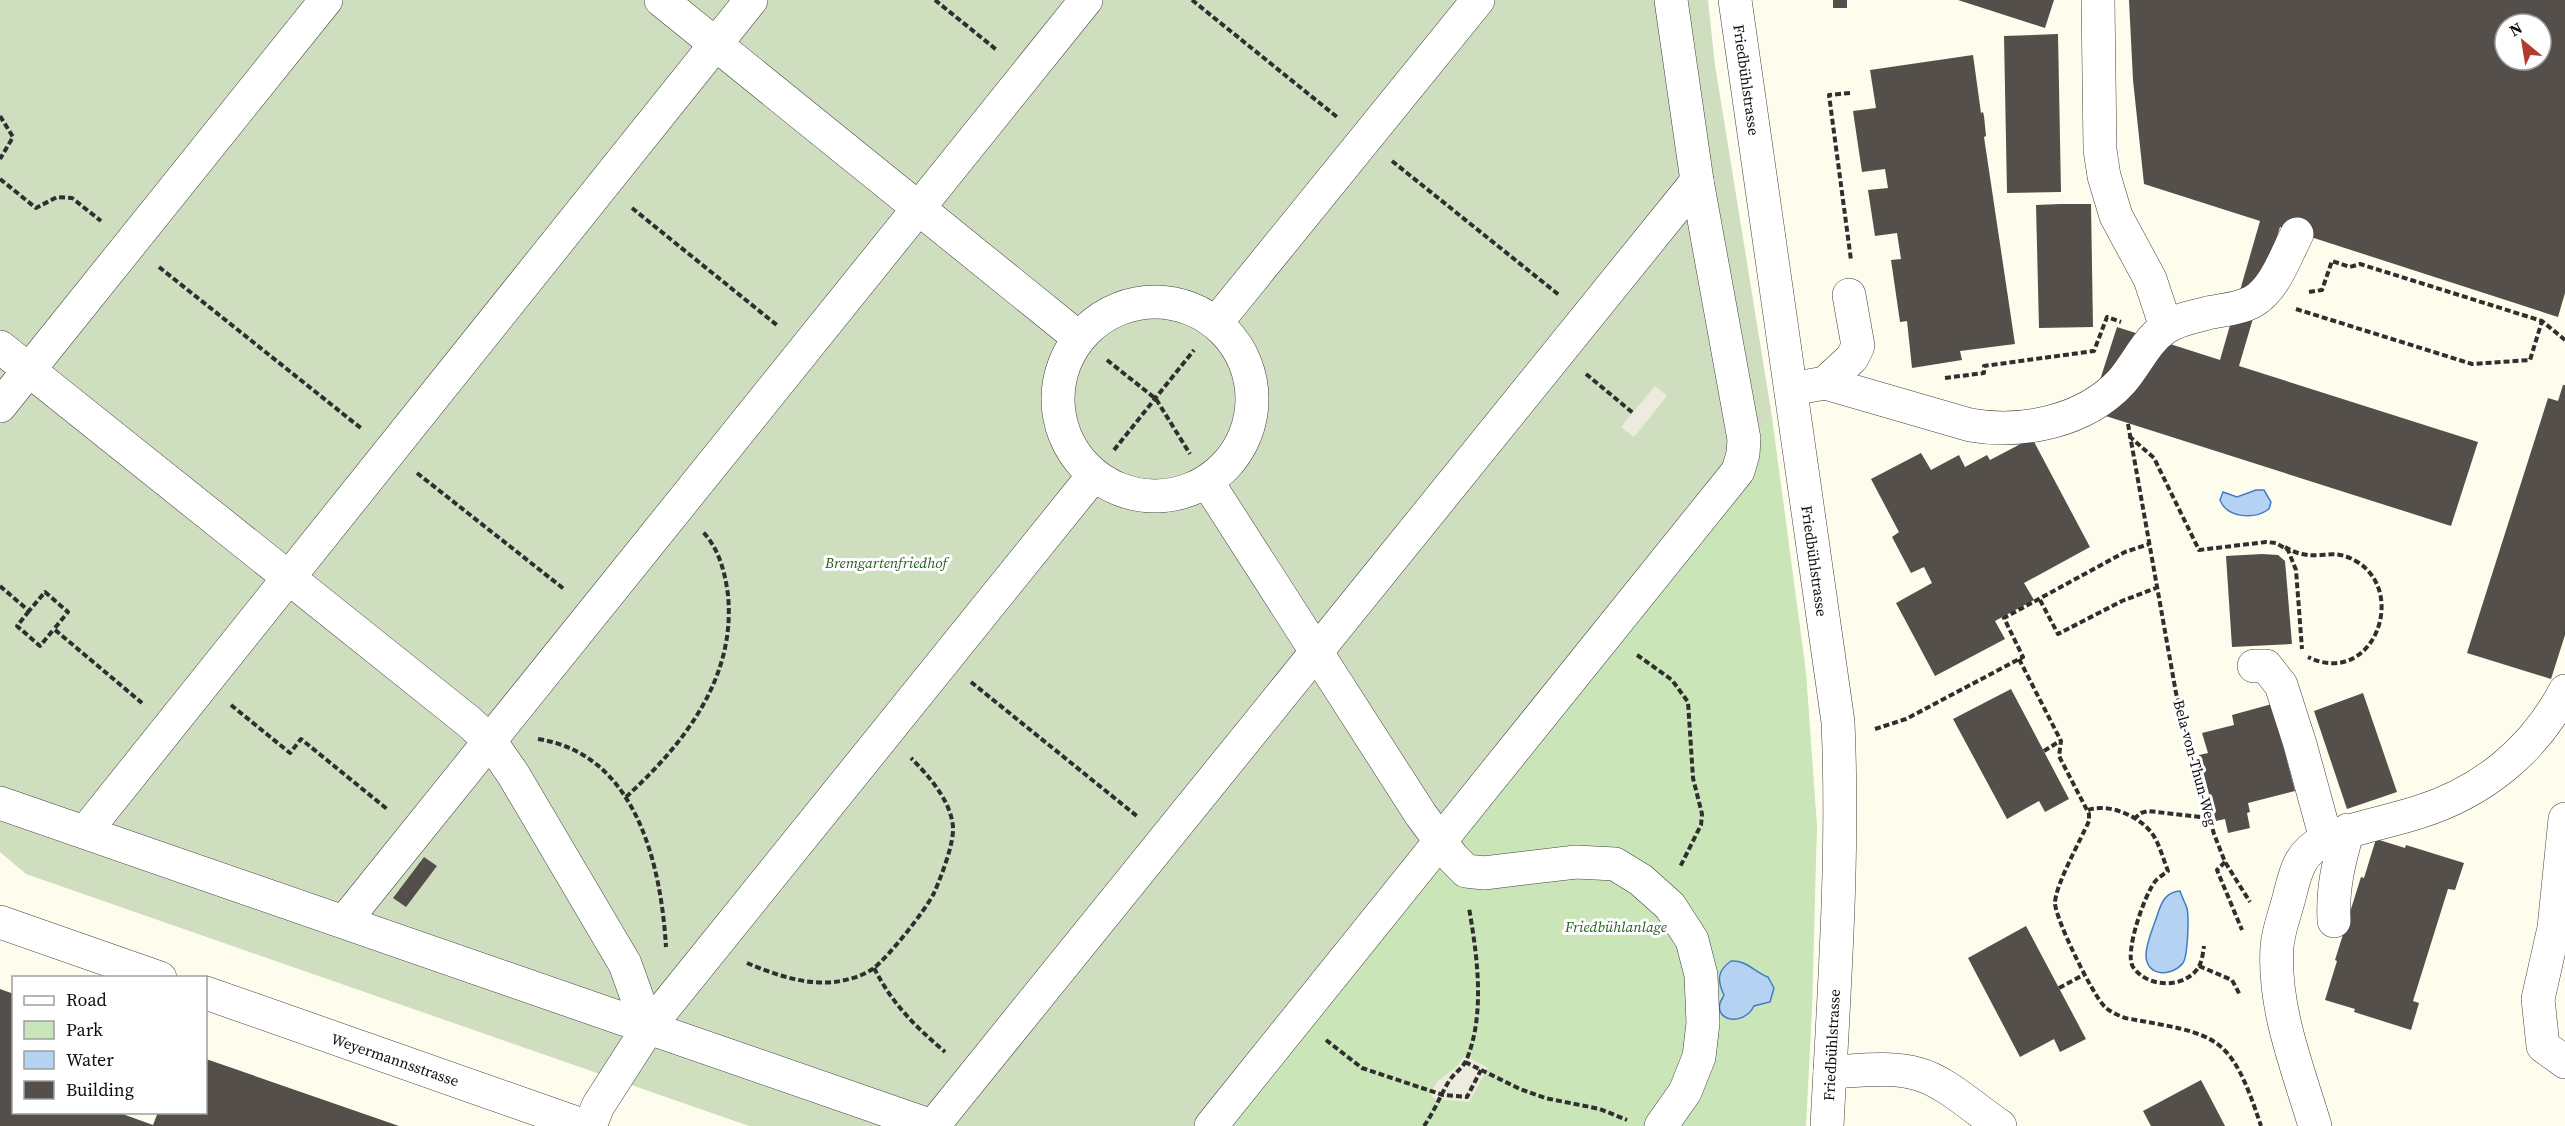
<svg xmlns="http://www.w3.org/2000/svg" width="2565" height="1126" font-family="'Source Serif 4',serif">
<rect width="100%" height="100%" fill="#fefded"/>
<path fill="#cae6b9" d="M1772,417L1806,672L1817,826L1812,1011L1806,1126H1200Z"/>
<path fill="#d0dec0" d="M0,0H1708L1715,65L1772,417L1200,1126H749L26,874L0,852Z"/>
<g fill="#edebdd">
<path d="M1655,386L1667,396L1634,437L1621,427Z"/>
<path d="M1465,1055L1488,1068L1469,1102L1435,1099L1430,1094L1437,1082L1457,1066Z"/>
</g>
<g fill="#b5d2f2" stroke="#417cc4" stroke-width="1.5">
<path d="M2256,490H2264L2271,502L2269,509C2254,520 2227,518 2220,500L2223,492L2237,497Z"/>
<path d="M2180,891C2182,897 2185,903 2187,908C2189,918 2188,955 2183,963C2172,977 2146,977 2146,955C2146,943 2153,928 2157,916C2161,903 2165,892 2180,891Z"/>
<path d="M1731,961C1747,960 1754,972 1768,977L1774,988L1770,1002L1754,1006C1743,1027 1715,1021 1720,1003C1721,1000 1723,998 1724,995C1717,980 1717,971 1731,961Z"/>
</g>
<g fill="#544f4a" fill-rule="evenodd">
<rect x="1833" y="0" width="14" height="8"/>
<path d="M1958,0H2054L2045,28Z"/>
<path d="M2129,0H2565V293L2558,317L2280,227L2239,366L2478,442L2451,526L2090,411L2117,327L2220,360L2260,221L2144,184L2133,80ZM2505,24H2541V60H2505Z"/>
<path d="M2058,34L2061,192L2007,193L2004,36Z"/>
<path d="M1973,55L1981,113L1983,112L1984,116L1986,136L1984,137L2015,344L1960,351L1962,360L1912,368L1907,321L1900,322L1891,260L1901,259L1897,233L1875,236L1868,190L1888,188L1885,169L1862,172L1853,111L1876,108L1870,70Z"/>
<path d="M2060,204H2091L2093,327L2039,328L2036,205Z"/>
<path d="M2563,385H2565V635L2551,679L2467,653L2548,398L2558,401Z"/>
<path d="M2032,438L2090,547L2024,583L2034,600L1995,621L2005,639L1935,676L1896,603L1932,583L1924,567L1911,573L1892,537L1899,532L1871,479L1921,453L1931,470L1959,455L1965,467L1987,455L1990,460Z"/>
<path d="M2262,554L2278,555L2285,561L2292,644L2232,647L2226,556Z"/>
<path d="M2011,689L2069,799L2045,812L2039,801L2007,819L1953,719Z"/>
<path d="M2363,693L2397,792L2347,809L2314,711Z"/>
<path d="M2272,704L2295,791L2248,803L2250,812L2247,813L2250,828L2228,833L2225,819L2216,821L2199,755L2208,753L2202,733L2234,725L2232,715Z"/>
<path d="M2376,839L2405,848L2406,845L2464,863L2455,890L2448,889L2413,1001L2419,1003L2411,1030L2354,1012L2355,1009L2325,1000L2337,961L2335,960L2361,877L2364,878Z"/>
<path d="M424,857L437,866L406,907L393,898Z"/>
<path d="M2026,926L2086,1039L2060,1052L2054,1039L2020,1057L1968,958Z"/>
<path d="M0,989L14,994V1112H117L153,1125L158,1112H206V1059L399,1126H0Z"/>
<path d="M2201,1080L2225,1126H2151L2143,1111Z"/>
</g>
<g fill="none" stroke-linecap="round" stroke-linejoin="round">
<defs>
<g id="minor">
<path d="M661,0L1079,338"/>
<path d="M1735,0L1838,722C1844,857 1834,991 1827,1126"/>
<path d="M2098,0L2100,150L2104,176L2116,216L2150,279L2166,327"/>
<circle cx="1155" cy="399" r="97"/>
<path d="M1216,323L1478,0"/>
<path d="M0,347L468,721L490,741L513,774L625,964L648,1028"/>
<path d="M1825,383L1970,425C2021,434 2085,422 2122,381C2137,364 2145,342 2165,328C2178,319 2193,317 2208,313C2222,310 2239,309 2252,302C2275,289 2285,257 2297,234"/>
<path d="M1808,386L1825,383L1852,358L1858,346L1849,295"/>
<path d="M0,406L326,0"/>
<path d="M1208,483L1421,815L1453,858L1466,871L1484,873L1576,862L1615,864L1641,880L1670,906L1692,940L1701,975L1703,1023L1699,1057L1685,1092L1661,1126"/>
<path d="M2254,666H2266L2281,685L2300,744L2326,839"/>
<path d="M0,803L932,1126"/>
<path d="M2565,819L2554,928L2538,999L2543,1046L2565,1062"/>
<path d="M85,832L751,0"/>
<path d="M2334,921C2332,888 2339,861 2348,830"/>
<path d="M0,922L160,978"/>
<path d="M344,922L1086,0"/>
<path d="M206,993L585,1126"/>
<path d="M1830,1072C1858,1071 1891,1066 1918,1074C1945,1081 1976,1110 2000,1126"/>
<path d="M590,1126L598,1106L648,1028L1093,476"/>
<path d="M933,1126L1697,181"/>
<path d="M1211,1126L1738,471L1743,454L1744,439L1697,181L1671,0"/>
<path d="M2315,1126C2298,1069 2273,1008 2277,947C2278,931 2285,914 2289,898C2296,870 2299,853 2326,839C2356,827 2388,822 2419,812C2483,792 2534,750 2565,691"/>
</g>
</defs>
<use href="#minor" stroke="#404040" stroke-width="34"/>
<g stroke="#2f2f2f" stroke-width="4" stroke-dasharray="6 3" stroke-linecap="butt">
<path d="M935,0L998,51"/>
<path d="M1192,0L1337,117"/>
<path d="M1850,93L1829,95L1851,260"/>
<path d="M0,116L13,137L0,159"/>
<path d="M1392,161L1559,295"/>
<path d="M0,179L36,208L57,197L72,198L101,221"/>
<path d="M632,208L778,326"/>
<path d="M159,267L362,429"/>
<path d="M2309,292L2322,290L2332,261L2350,267L2360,264L2542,321L2565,340"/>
<path d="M2296,309L2472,364L2530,360L2542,321"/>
<path d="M1107,360L1156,399L1190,454"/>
<path d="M1586,374L1633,413"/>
<path d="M1945,378L1984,373V366L1991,365L2094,351L2107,317L2121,322"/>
<path d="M2128,424L2176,693L2214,834L2225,862L2250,902"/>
<path d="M2129,436L2154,458L2199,550L2266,542L2276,543L2288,550L2296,570L2302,649"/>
<path d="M1114,450L1194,350"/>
<path d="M417,473L564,589"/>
<path d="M2285,547C2290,550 2296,553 2302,554C2325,559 2334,547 2359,563C2408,596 2371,688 2308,657"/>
<path d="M0,586L29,611L45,592L68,612L54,629L142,703"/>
<path d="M2040,600L2058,634L2122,601L2156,588"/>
<path d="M29,611L17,626L40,646L54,629"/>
<path d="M1637,655L1672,680L1688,702L1693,778L1702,814L1701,825L1680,867"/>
<path d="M2019,659L2061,741L2059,756L2089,814V821C2081,839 2055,886 2055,903C2055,918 2093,996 2105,1007C2110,1012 2118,1015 2125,1018C2218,1035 2230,1032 2261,1126"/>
<path d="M971,682L1138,817"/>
<path d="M231,705L290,753L301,739L387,809"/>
<path d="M1875,729L1906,719L2023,657L2004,618L2125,552L2149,544"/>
<path d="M538,739C636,754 661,864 666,947"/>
<path d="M2044,751L2060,741"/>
<path d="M626,797C684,744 736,678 728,595C725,572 719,549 703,532"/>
<path d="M2088,810C2108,803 2137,815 2151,832C2159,842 2163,859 2168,871C2163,875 2157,878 2154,883C2144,897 2124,953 2133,967C2147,988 2184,989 2198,968C2202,962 2203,953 2204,946"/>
<path d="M2134,819L2141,813L2148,811L2209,818"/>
<path d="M2225,862L2217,870L2242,930"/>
<path d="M747,963C778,976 815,989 849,979C858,977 867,973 874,968C890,955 925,911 934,893C941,877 954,844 953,827C951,801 929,776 911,758"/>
<path d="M2199,966L2232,980L2240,995"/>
<path d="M874,968C893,1005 915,1026 945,1052"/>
<path d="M2059,988L2085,974"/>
<path d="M1326,1040L1362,1068L1443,1095L1467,1097L1481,1070"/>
<path d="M1465,1062L1520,1089L1545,1098L1600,1109L1627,1120"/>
<path d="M1424,1126C1434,1112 1440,1096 1449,1081C1456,1071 1464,1068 1468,1056C1485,1011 1477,954 1469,908"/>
</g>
<use href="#minor" stroke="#fff" stroke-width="33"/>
</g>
<g text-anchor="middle" stroke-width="6" stroke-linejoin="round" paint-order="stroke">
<g font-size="15" fill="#0d0d0d" stroke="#fff">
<text transform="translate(1746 80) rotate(82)" y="5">Friedbühlstrasse</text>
<text transform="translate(1814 561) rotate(82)" y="5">Friedbühlstrasse</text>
<text transform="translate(2195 763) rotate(75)" y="5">Bela-von-Thun-Weg</text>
<text transform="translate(1832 1045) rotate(-87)" y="5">Friedbühlstrasse</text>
<text transform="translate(395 1060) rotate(19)" y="5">Weyermannsstrasse</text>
</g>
<g font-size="15" font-style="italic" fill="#256021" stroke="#fff">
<text x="886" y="568">Bremgartenfriedhof</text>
<text x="1616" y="932">Friedbühlanlage</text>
</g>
</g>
<rect x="12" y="976" width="195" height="138" fill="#ffffff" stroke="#9e9e9e" stroke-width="1.5"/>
<rect x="24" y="996" width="30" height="9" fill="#ffffff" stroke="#9e9e9e" stroke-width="1.5"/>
<text x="66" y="1006" font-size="18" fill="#0d0d0d">Road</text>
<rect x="24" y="1021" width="30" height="18" fill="#cae6b9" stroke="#9e9e9e" stroke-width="1.5"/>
<text x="66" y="1036" font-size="18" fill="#0d0d0d">Park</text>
<rect x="24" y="1051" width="30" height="18" fill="#b5d2f2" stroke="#9e9e9e" stroke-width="1.5"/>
<text x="66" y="1066" font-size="18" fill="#0d0d0d">Water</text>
<rect x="24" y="1081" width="30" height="18" fill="#544f4a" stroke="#9e9e9e" stroke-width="1.5"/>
<text x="66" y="1096" font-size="18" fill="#0d0d0d">Building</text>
<g transform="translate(2523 42) rotate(330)"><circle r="28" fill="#ffffff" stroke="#9e9e9e" stroke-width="1.5"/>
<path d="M0-4.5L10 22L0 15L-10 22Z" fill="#b33b2e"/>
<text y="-9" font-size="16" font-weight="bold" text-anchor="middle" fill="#0d0d0d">N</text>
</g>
</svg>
